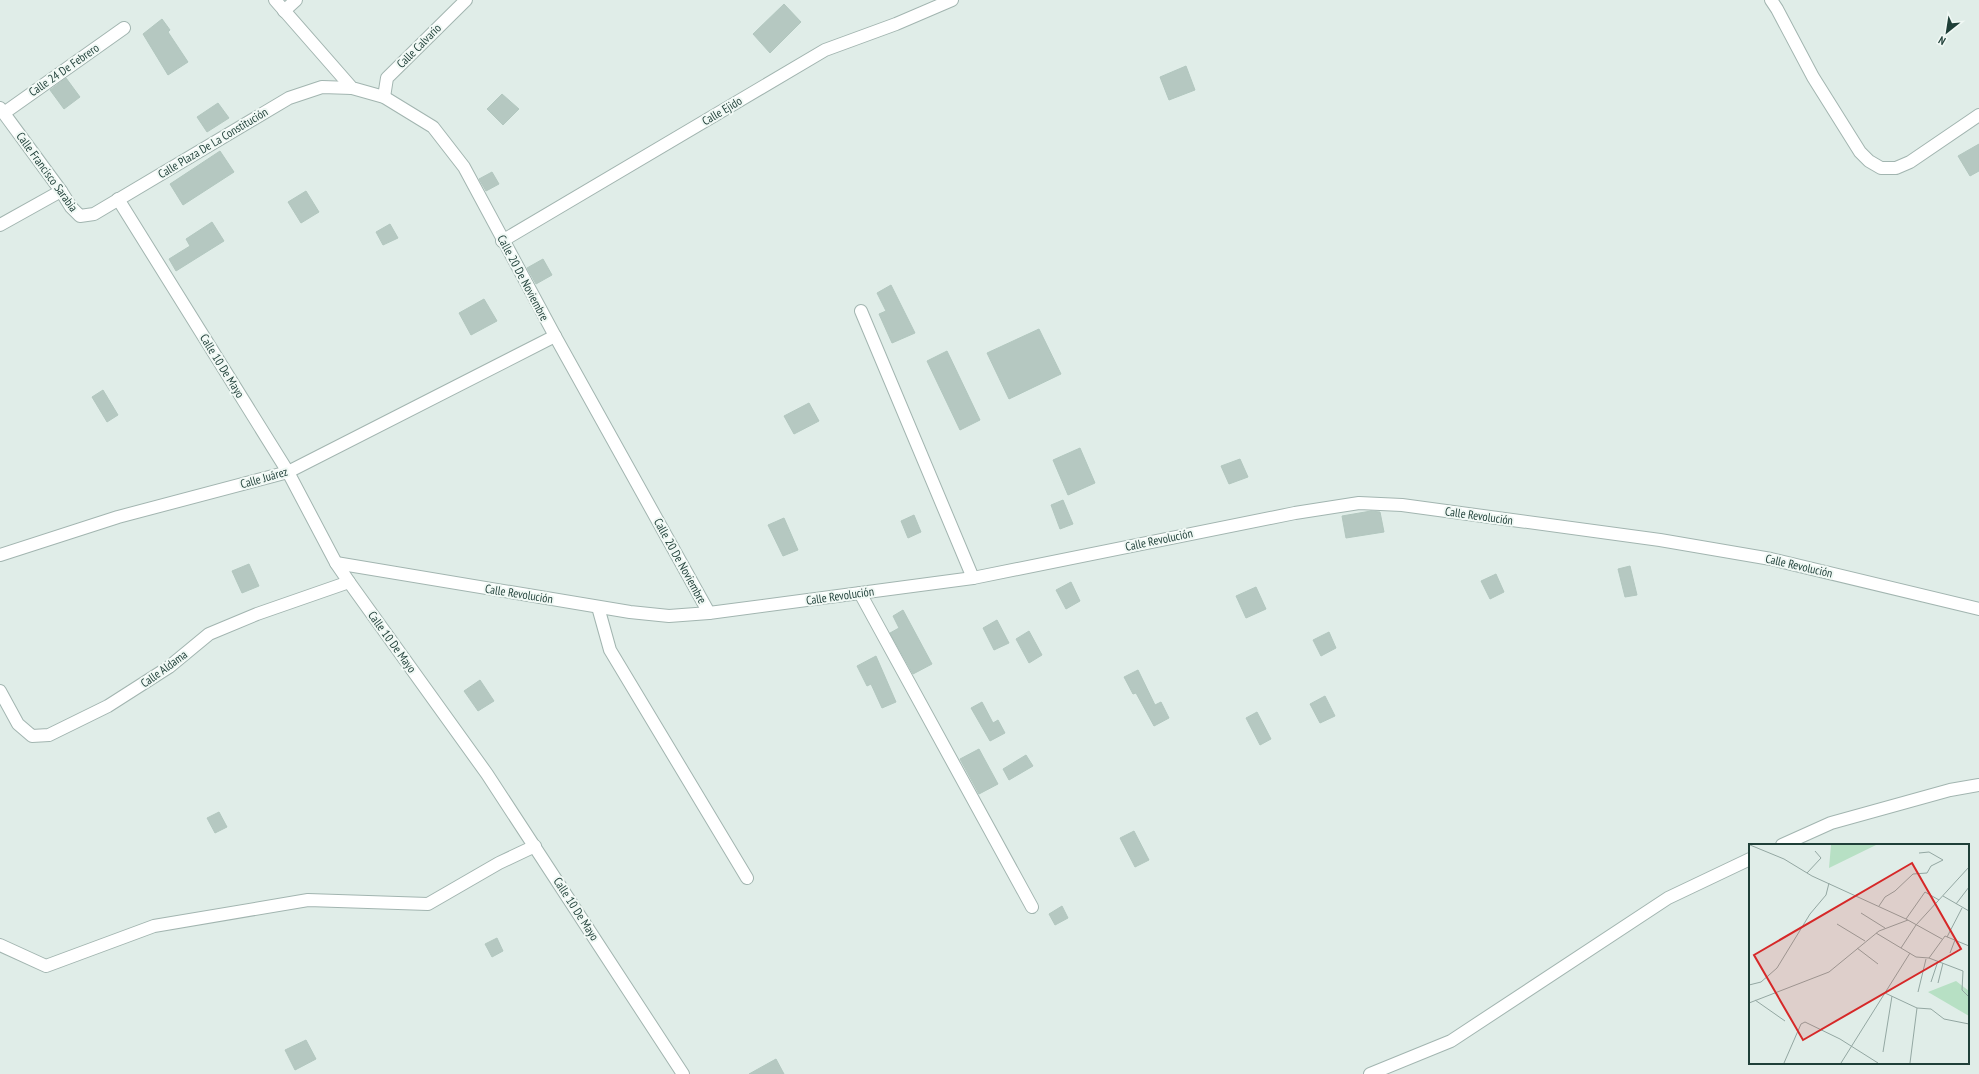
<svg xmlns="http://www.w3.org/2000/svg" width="1979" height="1074" font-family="'PT Sans Narrow',sans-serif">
<rect width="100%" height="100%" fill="#e0ede8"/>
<g fill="#b5c8c1" stroke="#b2c7bf">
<path d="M784,4L801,22L770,53L753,34Z"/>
<path d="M162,19L170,30L168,32L188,62L168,75L143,34Z"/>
<path d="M1186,66L1195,90L1169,100L1160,77Z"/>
<path d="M66,78L80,97L64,109L50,90Z"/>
<path d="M502,94L519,109L503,125L487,109Z"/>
<path d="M218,103L229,118L207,132L197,117Z"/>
<path d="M1979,144V171L1970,176L1958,156Z"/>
<path d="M220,151L234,172L183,205L170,184Z"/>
<path d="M492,172L499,184L486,191L479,179Z"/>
<path d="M306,191L319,212L301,223L288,202Z"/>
<path d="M212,222L224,241L176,271L169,259L190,246L186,239Z"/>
<path d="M390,224L398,238L383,245L376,232Z"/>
<path d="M543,259L552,275L536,284L527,268Z"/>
<path d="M891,285L915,333L892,343L879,314L886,311L877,293Z"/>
<path d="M484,299L497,321L471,335L459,313Z"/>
<path d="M1039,329L1061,374L1009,399L987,353Z"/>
<path d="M947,351L980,420L960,430L927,361Z"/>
<path d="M103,390L118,415L107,422L92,397Z"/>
<path d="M809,403L819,421L794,434L784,416Z"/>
<path d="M1080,448L1095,483L1068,495L1053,460Z"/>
<path d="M1240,459L1248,477L1229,484L1221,466Z"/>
<path d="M1063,500L1073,524L1060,529L1051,505Z"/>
<path d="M1371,511L1380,512L1384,532L1346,538L1342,516Z"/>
<path d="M914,515L921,532L908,538L901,521Z"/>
<path d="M784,518L798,550L783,556L768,525Z"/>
<path d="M249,564L259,586L242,593L232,571Z"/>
<path d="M1630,566L1637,595L1625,597L1618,569Z"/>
<path d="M1496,574L1504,592L1490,599L1481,581Z"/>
<path d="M1071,582L1080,601L1066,609L1056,590Z"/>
<path d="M1256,587L1266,609L1246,618L1236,596Z"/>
<path d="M903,610L932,664L913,674L890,633L899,628L893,616Z"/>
<path d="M997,620L1009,643L994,650L983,628Z"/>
<path d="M1029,631L1042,655L1029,663L1016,639Z"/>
<path d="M1329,632L1336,648L1321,656L1313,640Z"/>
<path d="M876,656L896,702L882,708L871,684L867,686L857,666Z"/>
<path d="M1138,670L1155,705L1161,702L1169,718L1154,726L1136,693L1133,694L1124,677Z"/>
<path d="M480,680L494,701L478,711L464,691Z"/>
<path d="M1325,696L1335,716L1320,723L1310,704Z"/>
<path d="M982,702L993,723L998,720L1005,733L990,741L971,708Z"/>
<path d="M1257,712L1271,739L1260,745L1246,718Z"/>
<path d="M979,749L998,784L979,794L960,759Z"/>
<path d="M1026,755L1033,766L1009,780L1003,769Z"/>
<path d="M219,812L227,827L215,833L207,818Z"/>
<path d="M1134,831L1149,860L1135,867L1120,838Z"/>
<path d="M1062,906L1068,918L1055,925L1049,914Z"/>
<path d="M497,938L503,951L492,957L485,944Z"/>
<path d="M306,1040L316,1059L295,1070L285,1050Z"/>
<path d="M776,1059L784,1074H749Z"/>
</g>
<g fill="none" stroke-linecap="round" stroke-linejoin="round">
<defs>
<g id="minor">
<path d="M275,0L352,88L384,97L433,127L464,167L555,336L709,613"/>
<path d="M1771,0L1777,9L1813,77L1860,152L1869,161L1881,168H1896L1910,162L1979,115"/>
<path d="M284,11L296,0"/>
<path d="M384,97L387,78L466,0"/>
<path d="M0,108L61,191L71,207L80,216L94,214L289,98L322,87L352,88"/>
<path d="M4,113L124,28"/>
<path d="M118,199L288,472L336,563L349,582L487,774L683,1074"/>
<path d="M0,225L61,191"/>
<path d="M502,241L825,50L896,24L952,0"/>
<path d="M861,311L973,578"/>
<path d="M0,555L118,517L288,472L555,336"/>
<path d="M336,563L630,612L669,616L709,613L973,578L1295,513L1359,503L1402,505L1660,540L1771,559L1979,609"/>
<path d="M860,593L1032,907"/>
<path d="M598,607L610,650L747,878"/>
<path d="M0,691L18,724L32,736L49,735L108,706L169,667L209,634L257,614L349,582"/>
<path d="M1782,845L1831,823L1950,790L1979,785"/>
<path d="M0,945L46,966L154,926L308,900L428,904L499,863L535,846"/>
<path d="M1370,1074L1451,1041L1668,898L1750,859"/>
</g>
</defs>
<use href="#minor" stroke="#a2b5b0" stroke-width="14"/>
<use href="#minor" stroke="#fff" stroke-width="12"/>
</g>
<g text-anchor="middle" stroke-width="4" stroke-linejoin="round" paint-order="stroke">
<g font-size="12" fill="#1f3f38" stroke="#f1f9f5">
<text transform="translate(419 46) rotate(-45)" y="4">Calle Calvario</text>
<text transform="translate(64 70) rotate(-35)" y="4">Calle 24 De Febrero</text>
<text transform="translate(722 111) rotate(-31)" y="4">Calle Ejido</text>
<text transform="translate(213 143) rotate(-31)" y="4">Calle Plaza De La Constitución</text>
<text transform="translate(47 172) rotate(54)" y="4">Calle Francisco Sarabia</text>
<text transform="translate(523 278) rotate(62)" y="4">Calle 20 De Noviembre</text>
<text transform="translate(222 366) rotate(58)" y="4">Calle 10 De Mayo</text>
<text transform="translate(264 478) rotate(-16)" y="4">Calle Juárez</text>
<text transform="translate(1479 516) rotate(8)" y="4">Calle Revolución</text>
<text transform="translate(1159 540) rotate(-12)" y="4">Calle Revolución</text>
<text transform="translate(680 561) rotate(61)" y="4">Calle 20 De Noviembre</text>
<text transform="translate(1799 566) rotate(13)" y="4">Calle Revolución</text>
<text transform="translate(519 594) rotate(9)" y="4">Calle Revolución</text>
<text transform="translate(840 596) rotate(-8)" y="4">Calle Revolución</text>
<text transform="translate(392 642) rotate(54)" y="4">Calle 10 De Mayo</text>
<text transform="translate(164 669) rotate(-36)" y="4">Calle Aldama</text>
<text transform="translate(576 909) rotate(57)" y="4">Calle 10 De Mayo</text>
</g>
</g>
<g transform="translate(1749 844)">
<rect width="220" height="220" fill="#e0ede8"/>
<path d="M82,1H127L80,24ZM207,137L220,147V172L179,148Z" fill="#b7e0c4"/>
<path fill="none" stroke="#93a7a2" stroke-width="1" d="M1,1L35,15L63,32L157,75L193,95M58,29L72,14L66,7M194,52L220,67M207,60L220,43M130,62L136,53L146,47L164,30L178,29L182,22L194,16L180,8L170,9M112,69L136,84M157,75L176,48L190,56M88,80L116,97M127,89L167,113L180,114L214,127L213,146L220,153M198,93L213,64M108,104L129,120M152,104L167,81L220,23M201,109L206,96M180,114L196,92L220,102M182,138L189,117M189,139L194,119M0,141L12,138L28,124L61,70L77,51L80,39M169,148L177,115M136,149L168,164L182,165L195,175L220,180M6,156L36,177M0,159L80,128L130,87L159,76M134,208L143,152M35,219L52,180L56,178L91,195L129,219M92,219L161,109M161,219L168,164"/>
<path fill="#d62828" fill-opacity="0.15" stroke="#d62828" stroke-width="2" d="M163,19L212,105L54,196L5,111Z"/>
<rect width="220" height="220" fill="none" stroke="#1f3f38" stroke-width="2"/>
</g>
<g transform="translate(1947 32) rotate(210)" stroke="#f1f9f5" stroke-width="3" paint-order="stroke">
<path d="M0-3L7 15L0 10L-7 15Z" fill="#1f3f38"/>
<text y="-6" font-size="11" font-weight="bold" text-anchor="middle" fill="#1f3f38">N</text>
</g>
</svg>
